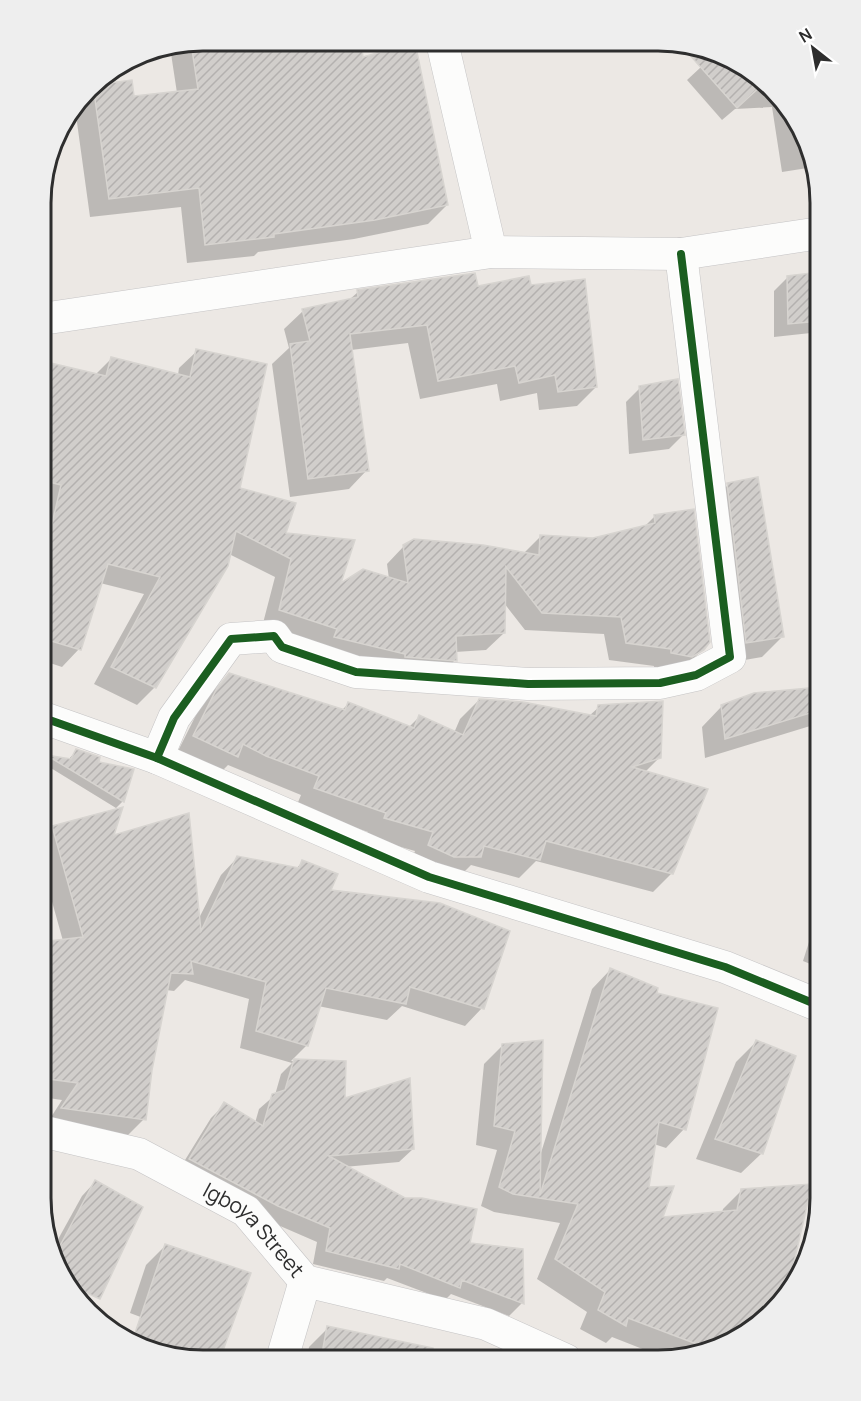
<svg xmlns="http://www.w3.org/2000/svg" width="861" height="1401" font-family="Manrope,sans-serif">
<defs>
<pattern id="building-hatch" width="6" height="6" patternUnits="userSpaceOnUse" patternTransform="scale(1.5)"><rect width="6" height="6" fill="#d1cecb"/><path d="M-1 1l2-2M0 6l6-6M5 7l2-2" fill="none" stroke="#b4b1af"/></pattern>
</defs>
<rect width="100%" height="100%" fill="#ece8e4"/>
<g fill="#0003">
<path d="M203,40L362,59L447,205L428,224L354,239L258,252L254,256L187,263L181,207L90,217L75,108L93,87L133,98L177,93L170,47Z"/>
<path d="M714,55L757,74L808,141L814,167L782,172L772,107L735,109L722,120L687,80Z"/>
<path d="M820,274V332L774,337V291L788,277Z"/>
<path d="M530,287L596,387L577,406L539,410L537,393L500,401L497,384L420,399L408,343L351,350L367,470L349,489L290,497L272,364L289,348L284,329L303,311L349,300L358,292Z"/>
<path d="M197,351L238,489L338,586L389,579L387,564L404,546L523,554L541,536L593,539L644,527L655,516L703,649L685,667L654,670V666L609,660L604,634L525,630L504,603V633L486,650L455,652V660L438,678L388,674L262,627L275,577L229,554L227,565L154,688L137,705L94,684L144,594L100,583L79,649L62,667L41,660V516L45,502L41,501L42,363L95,375L111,359L178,375L179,368Z"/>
<path d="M640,388L683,435L669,449L629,454L626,402Z"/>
<path d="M728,485L783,636L762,657L727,663L707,505Z"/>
<path d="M820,660V723L705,758L702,727L722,706L812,690L813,667Z"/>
<path d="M229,675L341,711L348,704L408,728L419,717L454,733L460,719L479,700L589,716L599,707L659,758L645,772L672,873L653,892L536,861L519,878L471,865L460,876L410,864L415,851L366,837L368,832L296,807L301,795L228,765L218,775L176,755L199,709L210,694Z"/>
<path d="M77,750L97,764L132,770L123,801L116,808L41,762L47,757L68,760Z"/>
<path d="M53,827L112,837L198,920L221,875L238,857L296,869L302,862L329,891L482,1008L465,1026L402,1006L387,1020L318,1006L307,1045L291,1061L344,1062V1100L413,1149L399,1162L344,1167L468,1244L522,1303L509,1316L451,1294L445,1300L387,1278L384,1281L313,1264L317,1242L264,1219L177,1173L211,1118L225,1104L255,1123L259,1109L275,1095L281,1074L292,1063L240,1048L249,999L185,980L174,991L166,990L151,1070L144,1119L127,1136L46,1125L62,1100L41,1097V944L63,941L41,862V839Z"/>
<path d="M820,907V968L803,961Z"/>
<path d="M610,970L655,994L684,1129L666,1148L654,1144L647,1188L661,1219L722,1213L723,1209L742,1190L810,1186L785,1299L720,1348L668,1359L612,1337L606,1343L580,1329L587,1312L537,1279L560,1223L494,1212L481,1206L497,1150L476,1145L484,1064L503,1045L540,1156L592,989Z"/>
<path d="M757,1041L762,1153L741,1173L696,1159L736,1062Z"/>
<path d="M41,1151L45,1152L41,1164Z"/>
<path d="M95,1182L71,1284L53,1260L51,1252L82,1196Z"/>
<path d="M165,1246L249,1273L218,1359H181L132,1338L136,1334L159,1324L130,1313L146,1265Z"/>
<path d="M328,1328L445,1352L444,1360L307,1359L309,1347Z"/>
</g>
<g fill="url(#building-hatch)" stroke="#d7d4d0" stroke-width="1.5">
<path d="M203,40L361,41L363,57L415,42L448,205L375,220L274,234V237L205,245L199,188L109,199L93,85L132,80L134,96L198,89L191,43Z"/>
<path d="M679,43L690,44L757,74L764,83L737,108Z"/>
<path d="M820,272V321L788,324L787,276Z"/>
<path d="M475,273L478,286L529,276L531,285L585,279L597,387L558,392L555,375L519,383L515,366L438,381L427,325L350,334L369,471L308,479L290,344L310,341L302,309L358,297L357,290Z"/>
<path d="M196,349L267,364L240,488L296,503L286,533L355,540L341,583L363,569L408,583L403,545L414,539L483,545L539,555L540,535L593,538L655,523L654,515L694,509L710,642L704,650L692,657L671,653V649L626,643L621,617L542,613L506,567L505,633L456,636L457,661L405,657V654L334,637L337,629L279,610L291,559L236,531L228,566L156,688L111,667L160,577L108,564L81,650L41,638V553L45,554L61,485L41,480L42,361L106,376L111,357L190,377Z"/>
<path d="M678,379L685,435L643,440L639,386Z"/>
<path d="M758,477L784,637L746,643L727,483Z"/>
<path d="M229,673L345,710L348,702L414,728L419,715L463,735L479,699L523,702L596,716L598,705L663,701L661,758L632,767L708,789L673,874L546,841L540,860L484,846L481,857H454L428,845L433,832L384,818L386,813L314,788L319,776L266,756L243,744L238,757L193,736L217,688Z"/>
<path d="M820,687V710L725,739L721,705L754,693Z"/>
<path d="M76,749L100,757L99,762L134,769L124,802L46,755L71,759Z"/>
<path d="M123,807L114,835L189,813L201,931L237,856L299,868L302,860L338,874L331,890L440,903L510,931L484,1009L410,987L406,1004L326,988L308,1046L256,1031L266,982L191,961L193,974L171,973L152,1070L146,1120L61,1108L78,1083L41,1078V942L83,937L52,826Z"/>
<path d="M610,968L658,988L657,993L718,1008L686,1130L659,1122L649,1187L674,1186L663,1217L737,1210L741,1189L812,1184L786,1297L720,1348L694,1343L628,1318L626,1326L598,1310L605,1292L555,1259L578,1204L513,1194L499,1187L515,1131L494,1126L502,1044L543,1040L540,1195Z"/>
<path d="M756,1040L796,1056L763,1154L715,1139Z"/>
<path d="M294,1059L346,1061L345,1098L410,1078L414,1149L329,1156L405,1198H422L477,1209L470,1243L523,1249L524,1304L462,1280L460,1288L400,1264L399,1269L326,1251L330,1228L278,1206L189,1159L224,1102L263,1126L272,1094L285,1090Z"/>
<path d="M95,1180L143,1207L100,1299L73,1287L53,1259Z"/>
<path d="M165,1244L251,1273L220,1359H181L133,1339Z"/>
<path d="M327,1326L433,1348L432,1360L321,1359Z"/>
</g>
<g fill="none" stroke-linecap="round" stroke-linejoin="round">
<defs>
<g id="street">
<path d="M442,42L491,252"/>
<path d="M42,319L491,252L681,254L820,233"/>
<path d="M41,717L157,758L429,877L725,967L820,1006"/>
<path d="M157,758L174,718L231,639L274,636L282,647L356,672L528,684L660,683L696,675L730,657L681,254"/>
<path id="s1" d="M41,1131L139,1154L246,1211L305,1281L486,1324L566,1360"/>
<path d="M282,1359L305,1281"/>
</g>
</defs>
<use href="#street" stroke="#c5c4c5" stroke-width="33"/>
<use href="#street" stroke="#fcfcfb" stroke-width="32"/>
<defs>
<g id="cycleway">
<path d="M41,717L157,758L429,877L725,967L820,1006"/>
<path d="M157,758L174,718L231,639L274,636L282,647L356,672L528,684L660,683L696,675L730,657L681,254"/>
</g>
</defs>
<use href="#cycleway" stroke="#fff" stroke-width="11"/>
<use href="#cycleway" stroke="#1b5e20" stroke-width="8"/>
</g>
<g text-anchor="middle" stroke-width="4.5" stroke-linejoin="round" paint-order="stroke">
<g font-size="21" fill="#2e2e2e" stroke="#fff">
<text dy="7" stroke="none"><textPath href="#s1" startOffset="240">Igboya Street</textPath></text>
</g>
</g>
<path d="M0 0H861V1401H0ZM203 51H658A152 152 0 0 1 810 203V1198A152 152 0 0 1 658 1350H203A152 152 0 0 1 51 1198V203A152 152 0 0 1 203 51Z" fill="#eee" fill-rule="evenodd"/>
<path fill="none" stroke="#2e2e2e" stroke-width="3" d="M203 51H658A152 152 0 0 1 810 203V1198A152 152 0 0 1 658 1350H203A152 152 0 0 1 51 1198V203A152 152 0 0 1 203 51Z"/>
<g transform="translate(813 48) rotate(329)" stroke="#ffffff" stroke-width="4.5" paint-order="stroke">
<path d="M0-4.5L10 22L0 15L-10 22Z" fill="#2e2e2e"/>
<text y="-9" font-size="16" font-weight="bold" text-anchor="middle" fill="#2e2e2e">N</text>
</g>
</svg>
